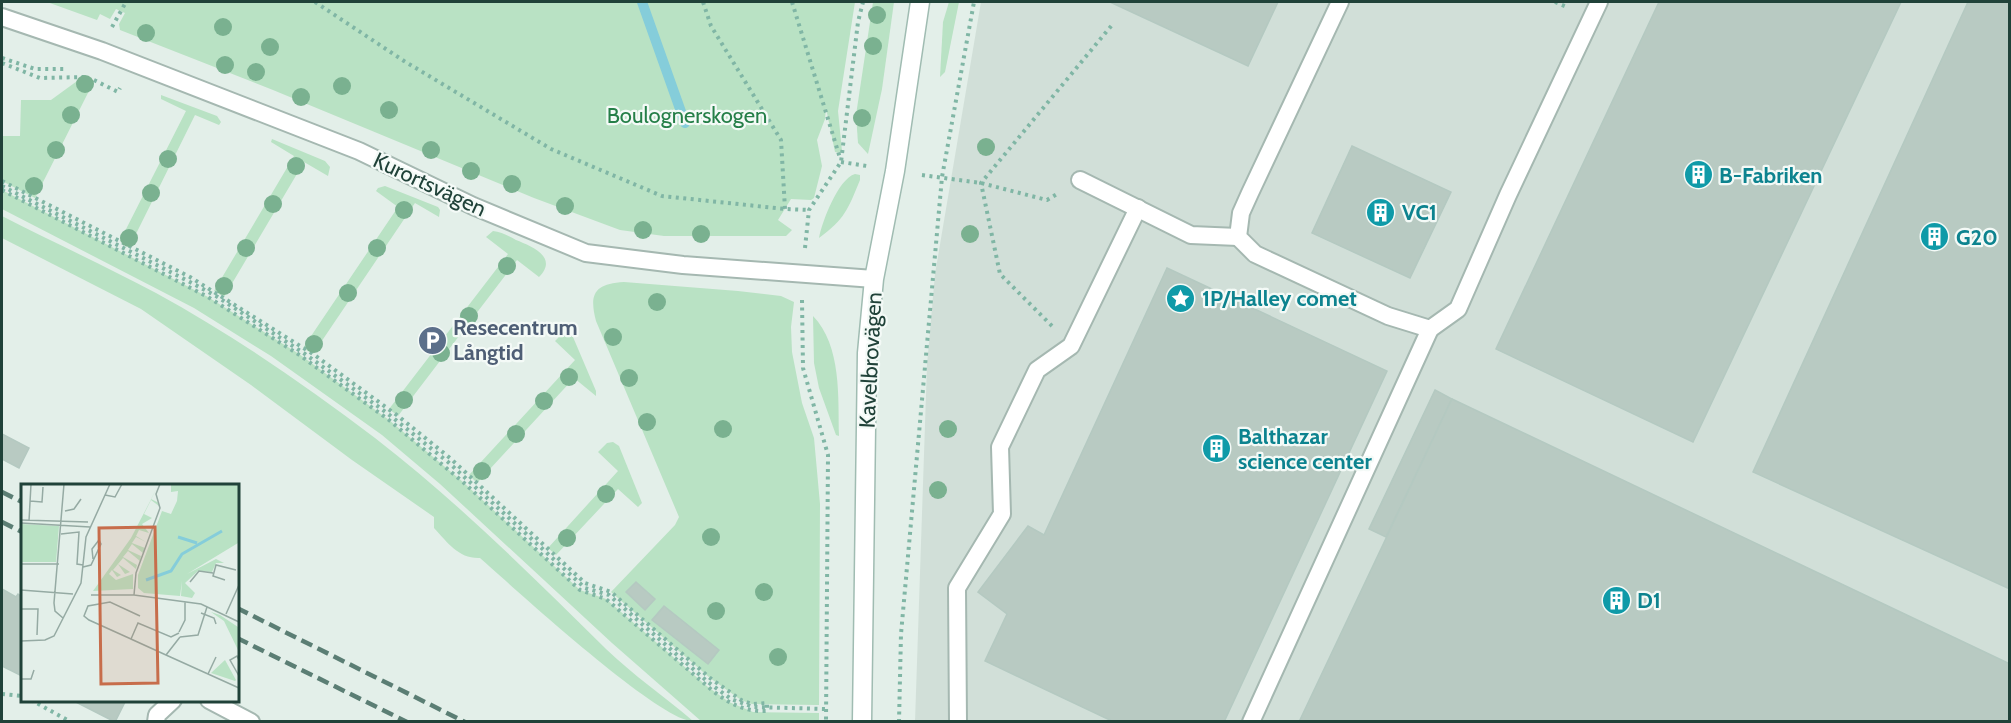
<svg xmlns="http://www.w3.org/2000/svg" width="2011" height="723" font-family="Cabin,sans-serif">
<rect width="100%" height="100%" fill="#e3efe9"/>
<path fill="#d1dfd8" d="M981,2H2009V721L915,722L927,365L935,274Z"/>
<g fill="#b9e2c4">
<path d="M47,2H855L838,111L842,151L840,153L835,152L826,108L825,119L817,140L822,166L814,198L811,200L791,199L778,220L792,230L786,236H664L620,230L534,198L273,90L120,30L119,24L125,13L116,9L110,19L100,14L97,20Z"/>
<path d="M873,2H894L882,89L868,154L858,143L856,115Z"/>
<path d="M949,2H959L945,72L940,77L943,22Z"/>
<path d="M84,76L94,81L35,198L2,181V136H20L21,100H51Z"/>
<path d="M161,95L217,116L221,122L219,125L195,115L130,246L120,241L186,111L161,99Z"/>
<path d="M272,139L325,161L330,167L328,176L304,162L224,297L214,291L294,156L271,142Z"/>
<path d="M855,174L860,175V180C848,209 845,219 819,238C822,222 838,179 855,174Z"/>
<path d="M385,186L438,207L440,210L439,217L415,203L313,354L303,348L398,207L376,191L378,188Z"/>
<path d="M2,190L208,297L299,354L389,420L463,482L580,590L606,599L708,687L729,702L753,712L819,713V721H701L612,643L440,484L382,435L271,356L194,308L2,209Z"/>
<path d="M2,216C53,242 105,266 156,293C233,335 305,385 375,438C458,502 532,576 606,649C633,675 665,697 693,721C660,722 512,586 480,558C459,559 448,543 434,528V517L352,460L251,385L141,309L2,238Z"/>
<path d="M493,231C501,232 509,236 516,240C531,246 559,257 539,277L517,260L398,416L389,409L508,254L486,237Z"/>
<path d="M624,282L738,291L781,296L794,302L791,327L792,352L802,403L814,438L820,504L819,705L752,704L741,700L710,678L611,592L675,525L679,517L596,321C589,294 594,284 624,282Z"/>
<path d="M813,316C842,346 838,398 839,436L836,435L819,388L814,363Z"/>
<path d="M567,333L573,337L596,391V396L574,378L477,483L469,475L575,360L555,341L562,334Z"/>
<path d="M613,442L619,446L642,503L638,507L618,489L556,555L548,548L618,471L598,452L607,443Z"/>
</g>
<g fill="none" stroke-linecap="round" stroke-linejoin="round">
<path stroke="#85cdda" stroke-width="10" d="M642,2L685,123"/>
</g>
<g fill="#b8cac2" stroke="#b4c9c1" stroke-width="1.5">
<path d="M1110,2H1278L1248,66Z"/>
<path d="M1659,2H1901L1693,442L1496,349Z"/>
<path d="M1968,2H2010V589L1753,472Z"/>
<path d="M1352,146L1451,192L1410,278L1312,233Z"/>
<path d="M1167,268L1387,371L1224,722H1114L985,661L1007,614L978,592L1028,526L1044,535Z"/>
<path d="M1435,390L1452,399L1386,537L1369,529Z"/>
<path d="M1452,399L2010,664V722H1299Z"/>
<path d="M2,434L29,448L19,468L2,459Z"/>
<path d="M636,582L655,599L645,610L626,592Z"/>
<path d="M2,589L16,597L18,594L22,597V676L2,666Z"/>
<path d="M664,606L719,650L708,664L652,620Z"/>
<path d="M72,700H126L115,722Z"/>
</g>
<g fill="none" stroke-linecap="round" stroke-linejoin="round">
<defs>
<g id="lane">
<path d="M1340,2L1250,193L1241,213L1238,237L1255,254L1388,316L1430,329L1458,309L1508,195L1599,2"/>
<path d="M2,17L102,51L359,151L473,206L586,253L683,265L874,279"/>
<path d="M1080,180L1191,235L1238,237"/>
<path d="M209,700L251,722"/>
<path d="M156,722L157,715L173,700"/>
<path d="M958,722L957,588L1002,514L1000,447L1037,370L1071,346L1138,208"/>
<path d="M1251,722L1430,329"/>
</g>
<path id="secondary" d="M862,722L867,353L874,279L895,171L920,2"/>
</defs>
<use href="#lane" stroke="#a5b8b1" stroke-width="20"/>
<use href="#secondary" stroke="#a0bcb2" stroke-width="21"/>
<g stroke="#80b6a5" stroke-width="4" stroke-dasharray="3 4.5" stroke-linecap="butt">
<path d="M315,2L404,61L551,149L662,196L785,209L809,210"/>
<path d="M703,2L711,26L781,140L785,209"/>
<path d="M792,2L840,158"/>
<path d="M1555,2L1567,7"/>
<path d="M112,27L126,2"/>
<path d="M2,58L35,69H65"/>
<path d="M2,63L40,78L87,77"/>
<path d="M94,80L118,92L120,88"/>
<path d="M841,162L867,166"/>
<path d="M922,175L981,183L1047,200L1057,194"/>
<path d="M2,181L190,277L313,354L398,416L450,458L585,583L611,592L710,678L741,700L752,704L767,703V711C745,712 730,704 713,691L606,599L580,590L463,482L389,420L298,354L208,297L2,190"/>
<path d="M2,186L188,281L216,296L305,354L387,413L448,462L585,588L609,595L708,682L731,699L753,707L826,709"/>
<path d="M805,248L809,210L841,162L858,22L863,2"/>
<path d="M802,300L803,368L828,455L826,722"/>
<path d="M1052,326L1000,274L981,183L1112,25"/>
<path d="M2,694L22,696"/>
<path d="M31,700L71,722"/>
<path d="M899,722L901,634L942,177L974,2"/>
</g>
<use href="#lane" stroke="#fff" stroke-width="16"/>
<use href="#secondary" stroke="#fff" stroke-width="18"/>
<g stroke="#5b7e74" stroke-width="4.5" stroke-dasharray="12 6" stroke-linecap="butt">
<path d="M2,492L22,502"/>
<path d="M2,522L22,532"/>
<path d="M237,608L465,722"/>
<path d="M237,638L407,722"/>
</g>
</g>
<g fill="#7ab190">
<circle cx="877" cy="15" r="9"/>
<circle cx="223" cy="27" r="9"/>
<circle cx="146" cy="33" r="9"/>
<circle cx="873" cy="46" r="9"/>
<circle cx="270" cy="47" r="9"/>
<circle cx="225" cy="65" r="9"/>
<circle cx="256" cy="72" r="9"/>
<circle cx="85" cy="84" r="9"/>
<circle cx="342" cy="86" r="9"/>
<circle cx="301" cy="97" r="9"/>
<circle cx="389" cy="110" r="9"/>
<circle cx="71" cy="115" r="9"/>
<circle cx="862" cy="118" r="9"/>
<circle cx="986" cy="147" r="9"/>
<circle cx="56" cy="150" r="9"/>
<circle cx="431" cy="150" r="9"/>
<circle cx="168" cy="159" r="9"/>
<circle cx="296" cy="166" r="9"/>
<circle cx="471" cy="171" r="9"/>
<circle cx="512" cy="184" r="9"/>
<circle cx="34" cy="186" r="9"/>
<circle cx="151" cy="193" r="9"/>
<circle cx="273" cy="204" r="9"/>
<circle cx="565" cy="206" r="9"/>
<circle cx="404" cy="210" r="9"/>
<circle cx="643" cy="230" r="9"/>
<circle cx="701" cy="234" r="9"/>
<circle cx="970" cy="234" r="9"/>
<circle cx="129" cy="238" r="9"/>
<circle cx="246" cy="248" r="9"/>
<circle cx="377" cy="248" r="9"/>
<circle cx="507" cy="266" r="9"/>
<circle cx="224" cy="286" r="9"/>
<circle cx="348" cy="293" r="9"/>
<circle cx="657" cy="302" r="9"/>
<circle cx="469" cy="316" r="9"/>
<circle cx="613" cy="337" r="9"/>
<circle cx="314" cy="344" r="9"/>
<circle cx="441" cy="353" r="9"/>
<circle cx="569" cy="377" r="9"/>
<circle cx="629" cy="378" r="9"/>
<circle cx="404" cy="400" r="9"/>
<circle cx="544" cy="401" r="9"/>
<circle cx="647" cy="422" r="9"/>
<circle cx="723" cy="429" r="9"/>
<circle cx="948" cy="429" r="9"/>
<circle cx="516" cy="434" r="9"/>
<circle cx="482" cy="471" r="9"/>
<circle cx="938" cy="490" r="9"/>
<circle cx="606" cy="494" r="9"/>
<circle cx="711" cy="537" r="9"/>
<circle cx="567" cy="538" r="9"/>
<circle cx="764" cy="592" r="9"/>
<circle cx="716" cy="611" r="9"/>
<circle cx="778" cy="657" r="9"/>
</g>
<defs>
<symbol id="building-disc" viewBox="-11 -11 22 22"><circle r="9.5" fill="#0f9aa8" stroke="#f4faf7"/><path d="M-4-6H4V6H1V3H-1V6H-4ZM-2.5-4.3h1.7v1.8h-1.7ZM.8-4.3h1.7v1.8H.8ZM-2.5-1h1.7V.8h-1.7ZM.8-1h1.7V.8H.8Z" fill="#fff"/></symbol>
<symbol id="sight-disc" viewBox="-11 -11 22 22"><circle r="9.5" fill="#0f9aa8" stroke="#f4faf7"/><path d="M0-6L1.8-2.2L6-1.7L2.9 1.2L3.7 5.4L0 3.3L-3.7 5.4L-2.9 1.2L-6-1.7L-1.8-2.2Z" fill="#fff"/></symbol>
<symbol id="parking-disc" viewBox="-11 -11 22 22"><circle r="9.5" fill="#5c6f8a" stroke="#f4faf7"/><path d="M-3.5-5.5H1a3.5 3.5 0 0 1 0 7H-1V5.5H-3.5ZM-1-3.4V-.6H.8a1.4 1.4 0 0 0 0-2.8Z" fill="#fff"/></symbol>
</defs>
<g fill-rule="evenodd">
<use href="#building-disc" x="1682" y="158" width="33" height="33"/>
<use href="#building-disc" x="1364" y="196" width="33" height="33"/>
<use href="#building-disc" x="1918" y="220" width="33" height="33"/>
<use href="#sight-disc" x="1164" y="282" width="33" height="33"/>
<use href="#parking-disc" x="416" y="324" width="33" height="33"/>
<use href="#building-disc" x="1200" y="432" width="33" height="33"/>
<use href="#building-disc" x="1600" y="584" width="33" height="33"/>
</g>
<g text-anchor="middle" stroke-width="4.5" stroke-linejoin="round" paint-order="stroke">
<g font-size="22" fill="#257f48" stroke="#f4faf7">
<text x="687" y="123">Boulognerskogen</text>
</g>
<g font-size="22" font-weight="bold" fill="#0d838f" stroke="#f4faf7" text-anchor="start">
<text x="1719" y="183">B-Fabriken</text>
<text x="1402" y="220">VC1</text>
<text x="1956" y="245">G20</text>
<text x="1202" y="306">1P/Halley comet</text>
<text x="1238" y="444">Balthazar<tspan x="1238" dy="25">science center</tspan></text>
<text x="1637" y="608">D1</text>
</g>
<g font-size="22" fill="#204239" stroke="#f4faf7">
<text transform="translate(430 184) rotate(25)" y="8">Kurortsvägen</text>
<text transform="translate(870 360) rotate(-87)" y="8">Kavelbrovägen</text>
</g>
<g font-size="22" font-weight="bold" fill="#4e5e75" stroke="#f4faf7" text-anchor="start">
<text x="453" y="335">Resecentrum<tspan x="453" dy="25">Långtid</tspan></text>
</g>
</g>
<g transform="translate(21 484)">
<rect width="218" height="218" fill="#e3efe9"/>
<path d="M138,0L130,15L138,19V22L130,16L123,30L131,34L121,40L128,49L118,46L115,52L125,58L115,53L111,59L124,64L122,69L111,60L107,66L120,72L119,77L107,67L102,73L116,81L115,85L102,74L97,80L109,88L104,90L97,80L92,86L100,91L96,93L91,86L88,90L95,96L112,90V105L72,107L110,54ZM150,0H217V59L166,90L195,75L203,79H195L191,88L177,87L164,99L174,109L171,114L160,112L161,97L159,112L123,109L117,104V91L141,27L150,30L156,17L157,7L150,8ZM0,40L38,42L35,78H0ZM190,128L199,131L217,143V166L203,137ZM204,176L215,196L214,197L190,189Z" fill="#b9e2c4"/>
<path fill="none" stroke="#85cdda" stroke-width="3" d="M157,53L176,59M125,96L150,87L161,70L201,47"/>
<path fill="none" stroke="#95aaa3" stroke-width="1.5" d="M84,11L94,13L101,0M9,17L21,18L22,3M44,27L53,25L60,15M0,36L67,38M8,37L10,0M0,39L69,43M40,50L58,48L56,80L62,81M0,80H38M62,83L70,81L80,60L78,56L71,65L72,75M204,96L192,92L195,81L215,86M169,98L178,87L192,89M0,106L52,110M70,111H113L180,120L218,138M113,111L115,89L139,24L135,10L139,0M0,125H17L16,151M180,129L193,134L195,140M205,130L218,101M42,134L34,127L33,119L43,0M158,148L164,136V118M158,149L150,153L117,139L110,155L145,171L159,153M159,153L177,151L186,123M110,155L68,136L63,132L67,122L89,118L119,132M0,157L24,156L33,152L60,99L65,53L89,0M145,171L218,204M218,176L216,172L209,176L218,192M187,190L195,173M1,195H10L13,186"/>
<path fill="#c76d4b" fill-opacity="0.15" stroke="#c76d4b" stroke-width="3" d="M134,43L137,199L80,200L78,44Z"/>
<rect width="218" height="218" fill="none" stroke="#204239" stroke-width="3"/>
</g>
<rect width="2011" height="723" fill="none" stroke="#204239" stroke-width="6"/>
</svg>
